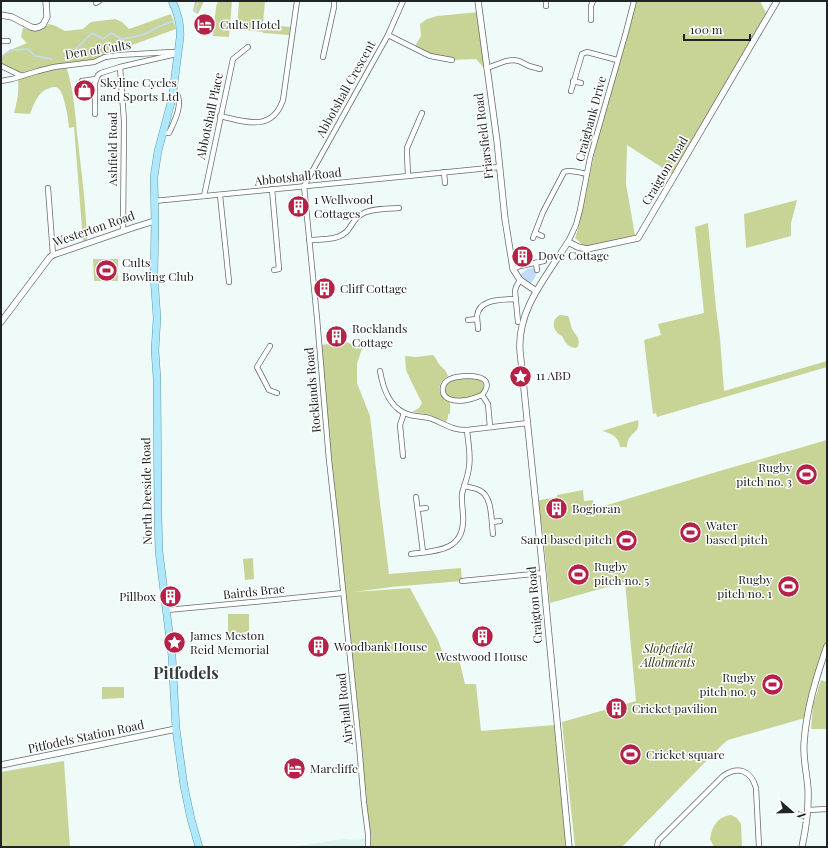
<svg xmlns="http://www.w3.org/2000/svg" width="828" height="848" font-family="'Playfair Display',serif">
<rect width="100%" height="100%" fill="#effbf9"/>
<path fill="#dcf2ef" d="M364,838L365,847H297V846L344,839L358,840Z"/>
<g fill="#c8d495">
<path d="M195,1H204L198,14L193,11Z"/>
<path d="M218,1H232L229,37L213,36L216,7Z"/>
<path d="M239,1H265L263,24L290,27L289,35L263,33V32L237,29Z"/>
<path d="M634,1H760L766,13L691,144L672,174L627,145L626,184L635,235L594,245L584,246L575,238L579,226L594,155L609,90Z"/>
<path d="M479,12L486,70L476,59L452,60L441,58L414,48L421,36L420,24L427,19L437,16Z"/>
<path d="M171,14L176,29L124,48L111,54L93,60L65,63C73,85 75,110 77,133C81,169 86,204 87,240L83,241L74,127L69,128C69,121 64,93 59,89C56,86 53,87 50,88C38,91 34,104 30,114L14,113C18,99 21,83 15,69L1,64V56L10,50L27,43L21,37L23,28L33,30L43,29L49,24L56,26L65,31L83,29L91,22L115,19L122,22L129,29Z"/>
<path d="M797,200L791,223V236L746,248L744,214Z"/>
<path d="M708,223L716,308L720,338L724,391L827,361V367L657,417L656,413L653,414L644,340L661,335L658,324L704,313L695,227Z"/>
<path d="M93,259H118V281H94Z"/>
<path d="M560,315L568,316L569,318L572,329L578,338L579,343L578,346L576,348C567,347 566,343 562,336C553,332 550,320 560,315Z"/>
<path d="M346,342L362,348L357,364V383L370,416L380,503L389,574L461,568L462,581L391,587L354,592L410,588L438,640L445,660L459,659L465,684H476L481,731L554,725L566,847H368L320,345Z"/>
<path d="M433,355C436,358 437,361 439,364C444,370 445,368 448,376C435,384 438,397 450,403V414H448V418L446,422C435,416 424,413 412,412L419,408L422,403L412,383L406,370L405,356L416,357Z"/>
<path d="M460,378C465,378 471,377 476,378C484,379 487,389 480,394C472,399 459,399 449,397C437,385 450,381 460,378Z"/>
<path d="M638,420C641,435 627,431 627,447H620C619,437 611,433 602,431Z"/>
<path d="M827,440V640L814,678L805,718L728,740L722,745L622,847H575L562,722L636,701L625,582L550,603L542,525H538L535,501L557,497V495L583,490L584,501L593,500L594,509L723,470Z"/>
<path d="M253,558L254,579L245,580L243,559Z"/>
<rect x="228" y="614" width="21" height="21"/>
<path d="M821,680L827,682V729H811L813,705Z"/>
<path d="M102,687H124V698L102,699Z"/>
<path d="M64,761L70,847H1V772Z"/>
<path d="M731,815L737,818L741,824L742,847H714L710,839C712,826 717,817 731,815Z"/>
</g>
<path fill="#c3dafa" d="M534,268L537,273L534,279L530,284L520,275L527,269Z"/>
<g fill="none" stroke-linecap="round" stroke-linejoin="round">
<g stroke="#c3dafa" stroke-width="1.5">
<path d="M195,12L198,1"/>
<path d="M69,56L92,33L103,39L111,33L122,39L133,37L145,34L158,27L173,21"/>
<path d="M1,57L10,50L28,49L35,56L52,59"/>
</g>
<defs>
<g id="minor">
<path d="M96,3L99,1"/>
<path d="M546,6V1"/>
<path d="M591,20V6L593,1"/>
<path d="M388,35L430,56L452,60"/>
<path d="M1,41H8"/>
<path d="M323,57L334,7V1"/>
<path d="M1,66L22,76"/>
<path d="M120,67L124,121L123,231"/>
<path d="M487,68L506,61L513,60L519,61L529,66L540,69"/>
<path d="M1,81L12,79L38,71L54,67L94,62L105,57L119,55L172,52L178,53"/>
<path d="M82,81L96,79"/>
<path d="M573,81L581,83"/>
<path d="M571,91L582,54L587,52L617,60"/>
<path d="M95,114V83L98,75L101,73L120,67L176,54"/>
<path d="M220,116C246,122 272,132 283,100L297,1"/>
<path d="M163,133H169C174,122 183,106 177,94L173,93"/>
<path d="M444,172L445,183"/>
<path d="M408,176L407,153V148L422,113"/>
<path d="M48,188L53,255"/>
<path d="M272,189L279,269L274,270"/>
<path d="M220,195L229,282"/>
<path d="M204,196L233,59L248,47"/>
<path d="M154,201L499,167"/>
<path d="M535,233L542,236"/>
<path d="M533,238L543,212L564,172C571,169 580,173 587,174"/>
<path d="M309,240C322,239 339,241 348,230C352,225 355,217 362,214C371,208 389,209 399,208"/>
<path d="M568,242L576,225L580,210L590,158L626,32L634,1"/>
<path d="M536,263L537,270"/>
<path d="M513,269L520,266L544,261"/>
<path d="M468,320L477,319"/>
<path d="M518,322L515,291L516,287L520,280"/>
<path d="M478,329C478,325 477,320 477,316C479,298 503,300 515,299"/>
<path d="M270,346L257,367L269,390L277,393"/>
<path d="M380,371C383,389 391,410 410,415C417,417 425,416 432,419C445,424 451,430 467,430L528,423"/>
<path d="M482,395C473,399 459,403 449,399C440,395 441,383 450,379C462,374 500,373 482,395L488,404L490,427"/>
<path d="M403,456L400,425L404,413"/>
<path d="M464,486C469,487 475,488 479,490C493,496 491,521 493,534"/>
<path d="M416,497L423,552"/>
<path d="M418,509L426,508"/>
<path d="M492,522L500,521"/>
<path d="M411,554C433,551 462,552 463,522C464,513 461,504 462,494C464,485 468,477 469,467C471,455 468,442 467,430"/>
<path d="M462,581L543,573"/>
<path d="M167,610L253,602L343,593"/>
<path d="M808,810L827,809"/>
<path d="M368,847V834L364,803L359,745L337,531L329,460L317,318L304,186L388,35L403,1"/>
<path d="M657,847L658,841L723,776C738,766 751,770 756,788L759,847"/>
</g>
<g id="tertiary">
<path d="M478,1L497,141L505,219L513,269L520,280L536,291"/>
<path d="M1,15L12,17L31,27L35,28L39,27L43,25L47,17L46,1"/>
<path d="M1,322L50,257L53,255L132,228L151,222H155"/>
<path d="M1,765L176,729"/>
<path d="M569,847L543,573L520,351C517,309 547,276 568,242L578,247L587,249L638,238L777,1"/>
<path d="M802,847C806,828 809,809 808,789C807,774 803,759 804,744C806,710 816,678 827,646"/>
</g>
<path id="primary" d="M172,1C178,13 181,24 180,38L172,99L158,151L154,177L155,222L154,276L157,318L155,350L157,379L158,515L159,551L172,656L176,729L184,786L191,819L199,847"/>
</defs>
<use href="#minor" stroke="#636e6d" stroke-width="6"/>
<use href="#tertiary" stroke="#636e6d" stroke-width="7"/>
<use href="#primary" stroke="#5a9aae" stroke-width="8"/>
<use href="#minor" stroke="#fff" stroke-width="4.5"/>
<use href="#tertiary" stroke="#fff" stroke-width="5.5"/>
<use href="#primary" stroke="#afe8fb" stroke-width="7"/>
</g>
<defs>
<symbol id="hotel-disc" viewBox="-11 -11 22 22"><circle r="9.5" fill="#b42248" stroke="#fff"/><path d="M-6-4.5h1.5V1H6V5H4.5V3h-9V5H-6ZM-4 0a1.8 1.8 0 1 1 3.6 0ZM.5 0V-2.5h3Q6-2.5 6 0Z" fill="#fff"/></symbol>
<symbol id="shop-disc" viewBox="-11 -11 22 22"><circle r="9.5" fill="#b42248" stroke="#fff"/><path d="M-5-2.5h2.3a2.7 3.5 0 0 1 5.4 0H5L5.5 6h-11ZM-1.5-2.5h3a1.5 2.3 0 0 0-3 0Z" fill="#fff"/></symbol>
<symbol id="building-disc" viewBox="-11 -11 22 22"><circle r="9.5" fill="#b42248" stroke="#fff"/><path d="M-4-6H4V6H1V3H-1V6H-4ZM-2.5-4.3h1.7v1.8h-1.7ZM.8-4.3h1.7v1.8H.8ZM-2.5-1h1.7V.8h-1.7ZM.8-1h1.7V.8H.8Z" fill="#fff"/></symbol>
<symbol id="stadium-disc" viewBox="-11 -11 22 22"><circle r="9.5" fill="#b42248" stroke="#fff"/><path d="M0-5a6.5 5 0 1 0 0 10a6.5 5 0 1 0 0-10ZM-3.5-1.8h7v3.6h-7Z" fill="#fff"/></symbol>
<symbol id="sight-disc" viewBox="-11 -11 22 22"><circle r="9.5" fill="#b42248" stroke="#fff"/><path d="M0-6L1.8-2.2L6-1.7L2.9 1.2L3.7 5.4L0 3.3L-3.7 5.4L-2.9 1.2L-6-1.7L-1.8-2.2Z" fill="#fff"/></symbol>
</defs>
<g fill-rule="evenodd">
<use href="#hotel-disc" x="192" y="12" width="25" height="25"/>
<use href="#shop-disc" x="72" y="78" width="25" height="25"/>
<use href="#building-disc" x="286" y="194" width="25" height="25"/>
<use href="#building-disc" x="510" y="244" width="25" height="25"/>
<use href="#stadium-disc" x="94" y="258" width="25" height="25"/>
<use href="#building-disc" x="312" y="276" width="25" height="25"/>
<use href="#building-disc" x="324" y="324" width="25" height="25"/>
<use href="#sight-disc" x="508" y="364" width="25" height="25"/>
<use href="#stadium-disc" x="794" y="462" width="25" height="25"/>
<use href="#building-disc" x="544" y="496" width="25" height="25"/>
<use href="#stadium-disc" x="678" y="520" width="25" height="25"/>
<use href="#stadium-disc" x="614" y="528" width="25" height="25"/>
<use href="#stadium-disc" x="566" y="562" width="25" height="25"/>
<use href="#stadium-disc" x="776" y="574" width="25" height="25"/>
<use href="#building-disc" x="158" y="584" width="25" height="25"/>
<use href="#building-disc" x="470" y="624" width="25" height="25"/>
<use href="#sight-disc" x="162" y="630" width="25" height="25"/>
<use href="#building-disc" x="306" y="634" width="25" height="25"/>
<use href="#stadium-disc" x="760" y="672" width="25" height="25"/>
<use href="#building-disc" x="604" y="696" width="25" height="25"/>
<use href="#stadium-disc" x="618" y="742" width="25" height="25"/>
<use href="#hotel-disc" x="282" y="756" width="25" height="25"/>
</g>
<g text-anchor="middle" stroke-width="3" stroke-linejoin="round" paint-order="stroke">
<g font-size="12" fill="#202424" stroke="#fff" text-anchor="start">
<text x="220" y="29">Cults Hotel</text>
<text x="100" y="87">Skyline Cycles<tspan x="100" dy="14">and Sports Ltd</tspan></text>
<text x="314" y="204">1 Wellwood<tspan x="314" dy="14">Cottages</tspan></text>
<text x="538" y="260">Dove Cottage</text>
<text x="122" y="267">Cults<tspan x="122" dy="14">Bowling Club</tspan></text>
<text x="340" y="293">Cliff Cottage</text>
<text x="352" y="333">Rocklands<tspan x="352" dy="14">Cottage</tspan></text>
<text x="536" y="380">11 ABD</text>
<text x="792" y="472" text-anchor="end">Rugby<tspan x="792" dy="14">pitch no. 3</tspan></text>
<text x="572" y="513">Bogjoran</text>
<text x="706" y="530">Water<tspan x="706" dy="14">based pitch</tspan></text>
<text x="612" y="544" text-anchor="end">Sand based pitch</text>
<text x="594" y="571">Rugby<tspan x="594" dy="14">pitch no. 5</tspan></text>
<text x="772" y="584" text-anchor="end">Rugby<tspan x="772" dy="14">pitch no. 1</tspan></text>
<text x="156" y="601" text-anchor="end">Pillbox</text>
<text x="190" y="640">James Meston<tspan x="190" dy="14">Reid Memorial</tspan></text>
<text x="334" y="651">Woodbank House</text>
<text x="482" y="661" text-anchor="middle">Westwood House</text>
<text x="756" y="682" text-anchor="end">Rugby<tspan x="756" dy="14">pitch no. 9</tspan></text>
<text x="632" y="713">Cricket pavilion</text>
<text x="646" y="759">Cricket square</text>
<text x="310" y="773">Marcliffe</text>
</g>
<g font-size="12" fill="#202424" stroke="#fff">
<text transform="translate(98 50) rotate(-9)" y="4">Den of Cults</text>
<text transform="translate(346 89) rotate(-61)" y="4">Abbotshall Crescent</text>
<text transform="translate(210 116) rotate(-78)" y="4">Abbotshall Place</text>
<text transform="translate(591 119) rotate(-75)" y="4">Craigbank Drive</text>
<text transform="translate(484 136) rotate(-97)" y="4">Friarsfield Road</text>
<text transform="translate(113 149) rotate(-90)" y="4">Ashfield Road</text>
<text transform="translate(665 171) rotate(-59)" y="4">Craigton Road</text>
<text transform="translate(298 177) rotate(-6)" y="4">Abbotshall Road</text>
<text transform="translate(94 229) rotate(-19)" y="4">Westerton Road</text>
<text transform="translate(313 390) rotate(-95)" y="4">Rocklands Road</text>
<text transform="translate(147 491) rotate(-91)" y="4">North Deeside Road</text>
<text transform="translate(254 592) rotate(-6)" y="4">Bairds Brae</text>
<text transform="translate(535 605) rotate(-95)" y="4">Craigton Road</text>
<text transform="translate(345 709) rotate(-96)" y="4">Airyhall Road</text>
<text transform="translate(86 737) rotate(-12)" y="4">Pitfodels Station Road</text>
</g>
<g font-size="12" font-style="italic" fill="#2f350a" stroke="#fff">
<text x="668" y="653">Slopefield<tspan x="668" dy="14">Allotments</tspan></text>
</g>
<g font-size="16" font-weight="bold" fill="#323c3b" stroke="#fff">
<text x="186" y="679">Pitfodels</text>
</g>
</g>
<rect width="828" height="848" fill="none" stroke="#202424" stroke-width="4"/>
<g transform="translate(792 812) rotate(110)" stroke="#ffffff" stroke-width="3" paint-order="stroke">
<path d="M0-3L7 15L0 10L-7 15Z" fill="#202424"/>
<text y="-6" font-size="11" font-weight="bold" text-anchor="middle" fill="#202424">N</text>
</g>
<path d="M684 34v6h66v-6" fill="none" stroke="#202424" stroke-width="2"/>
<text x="690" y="34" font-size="12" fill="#202424" stroke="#ffffff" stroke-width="3" paint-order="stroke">100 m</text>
</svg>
